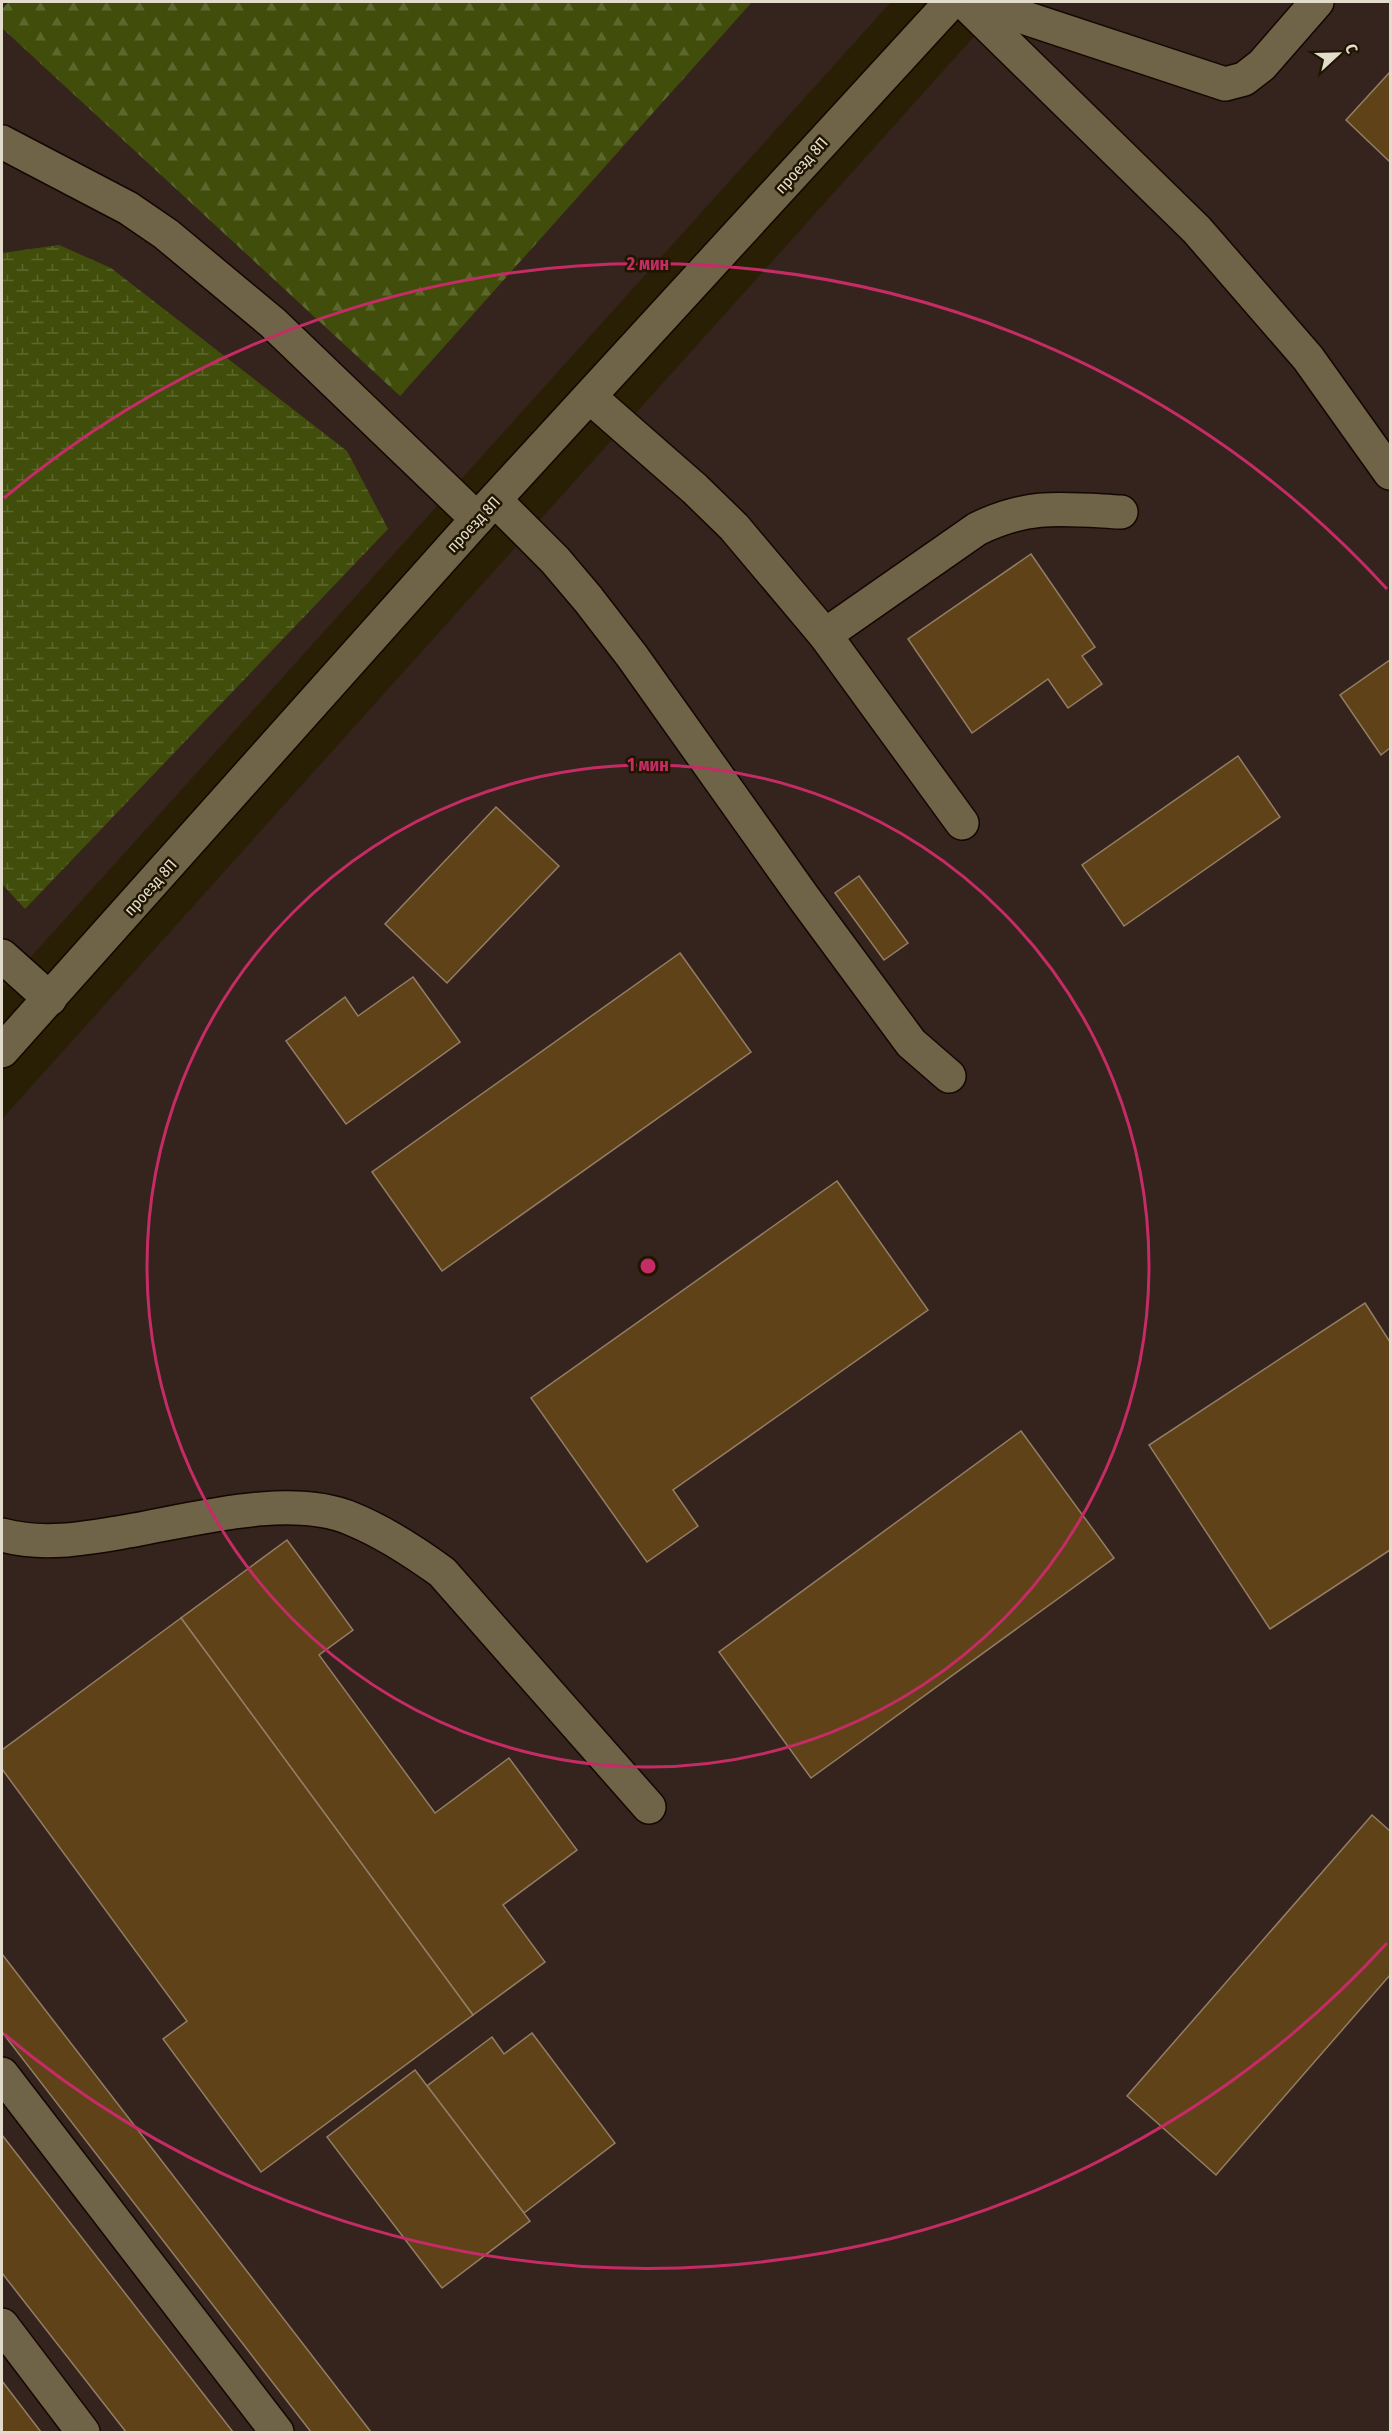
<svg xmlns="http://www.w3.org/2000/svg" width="1392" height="2434" font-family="'Fira Sans Condensed',sans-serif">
<defs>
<pattern id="forest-firs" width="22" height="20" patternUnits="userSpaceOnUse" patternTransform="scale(1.5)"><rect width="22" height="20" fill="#414e0b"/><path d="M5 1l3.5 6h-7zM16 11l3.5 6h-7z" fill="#5c672d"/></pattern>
<pattern id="wetland-marsh" width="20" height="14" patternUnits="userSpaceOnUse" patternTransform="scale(1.5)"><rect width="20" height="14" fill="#414e0b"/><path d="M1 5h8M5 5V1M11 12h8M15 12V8" fill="none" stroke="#5c672d"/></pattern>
</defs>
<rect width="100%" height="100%" fill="#291f04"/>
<g fill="#35231d">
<path d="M2,2H891L2,989Z"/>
<path d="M1005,2H1390V2432H2V1119Z"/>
</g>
<path fill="url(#forest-firs)" d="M9,2H752L400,396L2,28V9Z"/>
<path fill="url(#wetland-marsh)" d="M59,245L111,268L347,451L388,529L25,909L2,884V253Z"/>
<g fill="#5f4218" stroke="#927e65" stroke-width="1.5">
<path d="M1390,72V162L1346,120Z"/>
<path d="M1031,554L1095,647L1082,656L1102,684L1068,708L1048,679L972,733L908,639Z"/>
<path d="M1390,660V748L1381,755L1340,695Z"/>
<path d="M1238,756L1280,817L1124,926L1082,865Z"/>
<path d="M496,807L559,866L447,983L385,924Z"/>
<path d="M859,876L908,943L884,960L835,893Z"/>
<path d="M680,953L751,1052L442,1271L372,1172Z"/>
<path d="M413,977L460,1042L346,1124L286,1041L345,997L358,1016Z"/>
<path d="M837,1181L928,1310L673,1490L698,1526L647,1562L531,1398Z"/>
<path d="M1365,1303L1390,1342V1550L1270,1629L1149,1445Z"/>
<path d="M1021,1431L1114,1558L811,1778L719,1652Z"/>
<path d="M287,1540L353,1630L319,1655L435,1813L509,1758L577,1850L503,1905L545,1962L473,2015L181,1618Z"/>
<path d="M181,1618L473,2015L261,2172L163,2039L187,2021L2,1769V1750Z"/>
<path d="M1372,1815L1390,1831V1975L1216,2175L1127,2096Z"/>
<path d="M2,1954L371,2432H311L2,2032Z"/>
<path d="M532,2033L615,2143L524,2213L427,2086L492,2037L504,2054Z"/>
<path d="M415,2070L530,2221L442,2288L327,2137Z"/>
<path d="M2,2135L233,2432H126L2,2273Z"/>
<path d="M2,2381L41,2432H2Z"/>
</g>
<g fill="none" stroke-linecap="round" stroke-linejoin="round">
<defs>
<g id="minor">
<path d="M964,2L1197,230L1308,358L1390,473"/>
<path d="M977,2L1225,84L1244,79L1262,65L1317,2"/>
<path d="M2,142L128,208L166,234L273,323L477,519"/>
<path d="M590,397L695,489L734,527L825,635L977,529C1029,503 1065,509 1121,512"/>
<path d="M495,500L555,560L588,599L632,656L804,898L911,1043L949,1076"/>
<path d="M825,635L962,823"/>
<path d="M2,956L50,999"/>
<path d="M2,1051L477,519L951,2"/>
<path d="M2,1535C42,1546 82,1539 123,1532C189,1521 289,1492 352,1519C384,1532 413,1551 442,1572L649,1807"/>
<path d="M2,2074L277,2432"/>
<path d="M2,2325L83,2432"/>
</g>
</defs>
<use href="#minor" stroke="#120800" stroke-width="36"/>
<use href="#minor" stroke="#6f6448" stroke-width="33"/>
</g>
<g fill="none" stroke="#c52c66" stroke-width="3">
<circle cx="648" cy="1266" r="501"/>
<path d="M1387 1943A1002 1002 0 0 1 4 2034M4 498A1002 1002 0 0 1 1387 589"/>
</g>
<g text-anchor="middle" stroke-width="5" stroke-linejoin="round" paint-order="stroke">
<g font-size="16" fill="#e3dccd" stroke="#201600">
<text transform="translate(801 165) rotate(-48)" y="6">проезд 8П</text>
<text transform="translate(473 524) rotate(-47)" y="6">проезд 8П</text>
<text transform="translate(150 887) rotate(-48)" y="6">проезд 8П</text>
</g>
</g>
<circle cx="648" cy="1266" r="9" fill="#c52c66" stroke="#201600" stroke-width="3"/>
<g font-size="18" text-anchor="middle" font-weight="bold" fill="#c52c66" stroke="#201600" stroke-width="5" stroke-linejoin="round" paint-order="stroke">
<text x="648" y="270">2 мин</text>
<text x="648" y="771">1 мин</text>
</g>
<rect width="1392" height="2434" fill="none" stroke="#e3dccd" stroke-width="6"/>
<g transform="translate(1338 54) rotate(68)" stroke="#201600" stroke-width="4.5" paint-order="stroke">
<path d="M0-4.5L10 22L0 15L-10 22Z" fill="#e3dccd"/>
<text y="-9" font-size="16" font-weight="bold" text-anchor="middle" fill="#e3dccd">С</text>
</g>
</svg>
